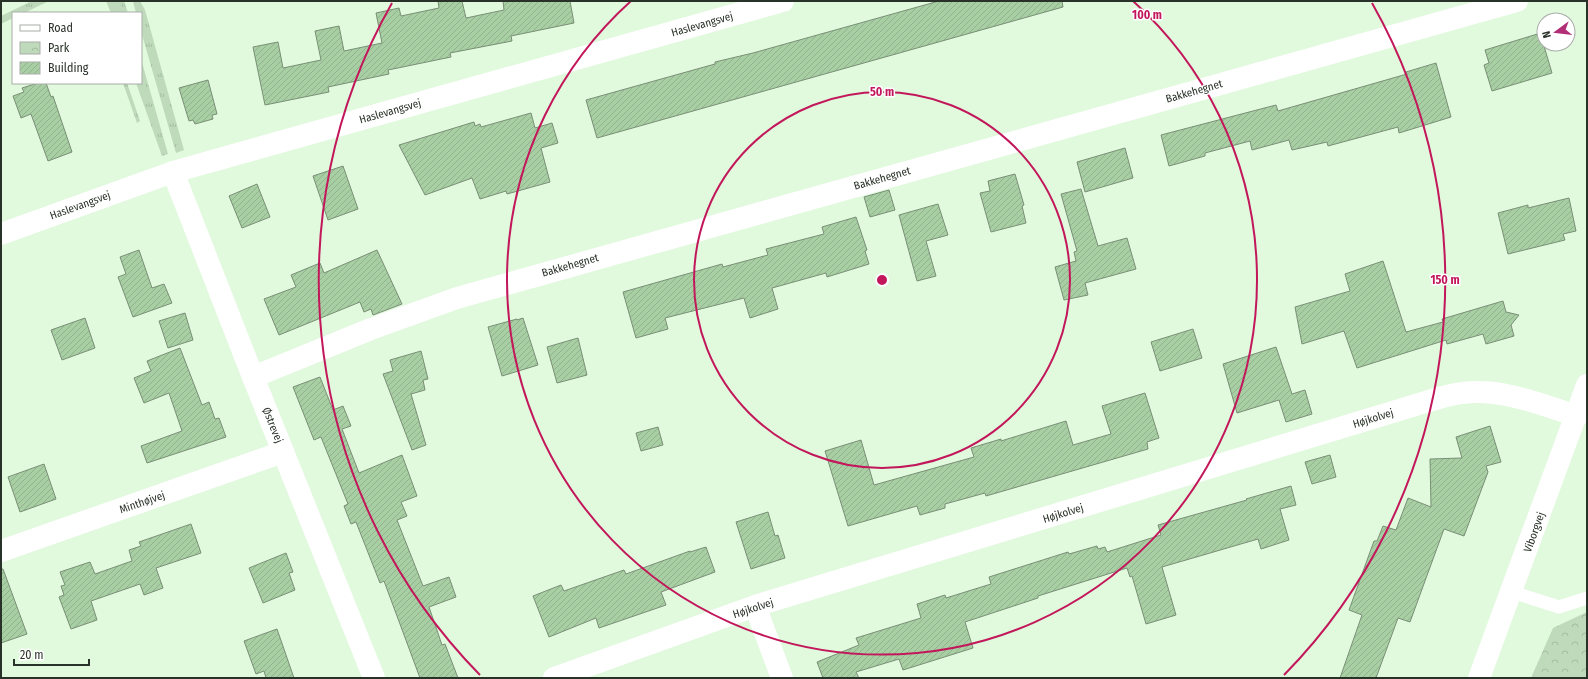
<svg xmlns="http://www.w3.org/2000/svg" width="1588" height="679" font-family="'Fira Sans Condensed',sans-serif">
<defs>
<pattern id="grass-tufts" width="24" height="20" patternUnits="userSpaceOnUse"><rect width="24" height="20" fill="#bedaba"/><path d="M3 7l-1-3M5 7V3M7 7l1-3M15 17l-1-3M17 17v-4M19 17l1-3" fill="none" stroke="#a3bca0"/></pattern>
<pattern id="park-crowns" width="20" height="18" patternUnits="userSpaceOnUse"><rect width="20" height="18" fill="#bedaba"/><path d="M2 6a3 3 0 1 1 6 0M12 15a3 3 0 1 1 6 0" fill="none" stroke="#a3bca0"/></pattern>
<pattern id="building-hatch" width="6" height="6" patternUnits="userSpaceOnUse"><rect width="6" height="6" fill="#a8cfa3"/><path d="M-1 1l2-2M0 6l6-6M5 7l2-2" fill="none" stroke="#91b28c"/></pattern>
</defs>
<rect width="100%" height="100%" fill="#e1f9dd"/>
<g fill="url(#grass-tufts)">
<path d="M32,1H49L24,13H13V18L1,24V16Z"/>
<path d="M106,1H124L128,13H111Z"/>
<path d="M133,1H140L145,10L184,150L176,153L141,31V13H136Z"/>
<path d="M141,59L168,154L162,156L136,83H141Z"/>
<path d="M123,83H127L140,121L137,123Z"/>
</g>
<path fill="url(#park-crowns)" d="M1587,612V678H1531L1553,628Z"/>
<g fill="url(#building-hatch)" stroke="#798f76">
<path d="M438,1H462L466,18L504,10L503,1H570L574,23L511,36L512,41L450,53L451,57L388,70L389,74L328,87L329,92L265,105L253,47L278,42L283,68L321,60L315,31L339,26L344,51L382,43L376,13L399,8L401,16L439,8Z"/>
<path d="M939,1H1062L1063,7L597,138L586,100L715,64V62L753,53Z"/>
<path d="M1544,32V46L1552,73L1492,91L1484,65L1489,63L1485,50Z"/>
<path d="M1436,63L1451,117L1399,133L1398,127L1328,146L1327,142L1292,150L1289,140L1252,150L1250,141L1205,153V156L1169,166L1161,135L1276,105L1278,111L1407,74L1406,72Z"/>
<path d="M208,80L217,114L212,115L213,119L195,124L193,120L189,121L179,88Z"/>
<path d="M38,83H46L51,97L53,96L72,152L48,161L31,114L21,118L13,96L24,92L22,88Z"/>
<path d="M531,113L535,128L552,123L558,143L541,148L550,182L507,194L506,191L480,199L472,178L425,195L399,145L474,122L475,126L480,124L481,127Z"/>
<path d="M1125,148L1133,178L1085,192L1077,162Z"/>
<path d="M343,166L358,209L328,220L313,176Z"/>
<path d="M1015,174L1024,205L1022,206L1026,223L991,232L980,193L990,191L988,181Z"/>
<path d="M257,184L270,217L242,228L229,196Z"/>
<path d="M1081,189L1098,246L1127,238L1136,269L1085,283L1088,295L1064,300L1055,267L1076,261L1074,252L1077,251L1061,194Z"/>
<path d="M889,190L895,210L870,217L864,197Z"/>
<path d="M1569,198L1576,231L1563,234L1565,240L1508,254L1498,213L1528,205V208Z"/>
<path d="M938,204L948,235L926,241L936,276L917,281L899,215Z"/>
<path d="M856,217L867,250L865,251L869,264L827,277L826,273L772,288L778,309L750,318L744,298L665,318L668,329L636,338L623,292L722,264L723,267L768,255L766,249L824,234L822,227Z"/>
<path d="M139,250L152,288L164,284L172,303L133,317L118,277L126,274L120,257Z"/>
<path d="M377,250L402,304L373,315L371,309L364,312L360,302L279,335L264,299L296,287L291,275L320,263L324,273Z"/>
<path d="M1383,261L1406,332L1443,322L1442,319L1503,301L1506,312L1519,315L1511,325L1514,336L1486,344L1483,334L1447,344L1446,340L1357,368L1344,331L1302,344L1295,307L1350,291L1345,274Z"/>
<path d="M185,313L193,340L168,348L159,321Z"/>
<path d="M85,318L95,348L62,360L51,330Z"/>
<path d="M523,318L538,365L502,376L488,327L517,319V320Z"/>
<path d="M1193,329L1202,358L1160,371L1151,342Z"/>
<path d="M578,338L587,375L557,383L547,347Z"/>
<path d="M1276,347L1292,394L1305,390L1312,414L1286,422L1279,400L1237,413L1223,364Z"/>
<path d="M180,348L202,405L209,402L215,419L219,418L226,437L147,463L141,446L182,431L169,393L144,403L134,378L151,371L147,361Z"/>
<path d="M421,351L428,379L423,380L425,390L411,394L426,445L412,450L383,374L393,371L390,360Z"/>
<path d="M320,377L333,410L343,406L351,426L342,429L359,473L402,455L417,496L401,502L407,516L397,520L423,586L449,577L456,597L429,607L442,645L445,644L458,678H420L384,581L380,583L356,522L351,524L344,506L348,504L321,437L314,440L293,387Z"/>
<path d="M1145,393L1159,438L1147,442L1148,449L986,496L985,493L945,504V508L920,515L917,506L848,526L825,451L861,440L874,485L974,457L971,448L1001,439V441L1066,421L1073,445L1111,434L1102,406Z"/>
<path d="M1490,426L1501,462L1486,466L1488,472L1464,536L1444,529L1410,622L1398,618L1376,678H1340L1362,615L1349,610L1374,541H1377L1383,526L1396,530L1408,498L1431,507L1430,459L1462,458L1456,437Z"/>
<path d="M658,427L663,445L641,451L636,433Z"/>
<path d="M1330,455L1336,477L1312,484L1305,462Z"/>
<path d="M44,464L56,499L20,512L8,477Z"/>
<path d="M1291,486L1296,505L1280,509L1289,540L1261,549L1258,539L1162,567L1176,615L1146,624L1132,576L1130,577L1127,568L1038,596V598L965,622L973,648L903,670L899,659L856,672L859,678H823L817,662L859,645L856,638L921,618L917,604L945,595L946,598L991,584L989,577L1068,552L1069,554L1097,546L1098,549L1105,547L1107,552L1161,535L1158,525L1247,500L1246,499Z"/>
<path d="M768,512L775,536L778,535L785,558L751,569L736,522Z"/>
<path d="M191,524L201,553L156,568L163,588L144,595L140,584L91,601L97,620L71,629L59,597L64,595L61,586L65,585L60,572L90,562L95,574L132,561L129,550L141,546L139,542Z"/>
<path d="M706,547L715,572L661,592L666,605L599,628L596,618L549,637L533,596L561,585L564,591L624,570L626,574L690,551V552Z"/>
<path d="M286,553L293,572L289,573L295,590L263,603L249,568Z"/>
<path d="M1,569H3L27,634L1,643Z"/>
<path d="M277,629L294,678H266L264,671L256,674L244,641Z"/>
</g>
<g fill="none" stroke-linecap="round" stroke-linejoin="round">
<path stroke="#fff" stroke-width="13" d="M1512,592L1559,607L1587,598"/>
<g stroke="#fff" stroke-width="22">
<path d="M173,172L253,377L374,678"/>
<path d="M1,234L173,172L783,1"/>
<path d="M253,377L371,329L457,298L1517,1"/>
<path d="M1,551L283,452"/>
<path d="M755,606L782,678"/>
<path d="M554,678L755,606L1432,400C1442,397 1452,394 1462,393C1502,388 1540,404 1577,416"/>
</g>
<path stroke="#fff" stroke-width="22" d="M1479,678L1587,385"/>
</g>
<g fill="none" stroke="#c2185b" stroke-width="2">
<circle cx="882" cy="280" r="188"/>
<path d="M1133 1A375 375 0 1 1 631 1"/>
<path d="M480 675A563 563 0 0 1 392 3M1372 3A563 563 0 0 1 1284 675"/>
</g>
<g text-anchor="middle" stroke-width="3" stroke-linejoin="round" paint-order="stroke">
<g font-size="11" fill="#293228" stroke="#fff">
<text transform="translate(702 24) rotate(-16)" y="4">Haslevangsvej</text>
<text transform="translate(1194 91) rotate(-16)" y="4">Bakkehegnet</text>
<text transform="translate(390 111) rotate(-16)" y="4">Haslevangsvej</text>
<text transform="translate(882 178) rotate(-16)" y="4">Bakkehegnet</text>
<text transform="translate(80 205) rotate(-20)" y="4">Haslevangsvej</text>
<text transform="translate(570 265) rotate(-16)" y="4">Bakkehegnet</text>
<text transform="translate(1373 418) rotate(-17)" y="4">Højkolvej</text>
<text transform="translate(273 425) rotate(68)" y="4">Østrevej</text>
<text transform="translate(142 502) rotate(-19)" y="4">Minthøjvej</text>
<text transform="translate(1063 513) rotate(-17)" y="4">Højkolvej</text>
<text transform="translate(1534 532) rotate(-70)" y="4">Viborgvej</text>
<text transform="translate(753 608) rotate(-18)" y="4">Højkolvej</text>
</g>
</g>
<circle cx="882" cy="280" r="6" fill="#c2185b" stroke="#fff" stroke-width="2"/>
<g font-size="12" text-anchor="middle" font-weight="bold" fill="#c2185b" stroke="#fff" stroke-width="3" stroke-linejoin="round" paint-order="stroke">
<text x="1147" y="19">100 m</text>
<text x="882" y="96">50 m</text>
<text x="1445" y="284">150 m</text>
</g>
<rect width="1588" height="679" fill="none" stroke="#293228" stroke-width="4"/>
<rect x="12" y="12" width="130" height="72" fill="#ffffff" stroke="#a9ada9"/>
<rect x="20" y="25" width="20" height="6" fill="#ffffff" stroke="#a9ada9"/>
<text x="48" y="32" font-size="12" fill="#293228">Road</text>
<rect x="20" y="42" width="20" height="12" fill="url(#park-crowns)" stroke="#a9ada9"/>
<text x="48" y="52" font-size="12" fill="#293228">Park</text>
<rect x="20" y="62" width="20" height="12" fill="url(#building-hatch)" stroke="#a9ada9"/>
<text x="48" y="72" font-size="12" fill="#293228">Building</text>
<g transform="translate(1556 32) rotate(255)"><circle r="19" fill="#ffffff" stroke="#a9ada9"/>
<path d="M0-3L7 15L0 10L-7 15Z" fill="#b22e77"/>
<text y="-6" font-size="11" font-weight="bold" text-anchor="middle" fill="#293228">N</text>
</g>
<path d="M14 659v6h75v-6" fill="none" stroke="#293228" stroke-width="2"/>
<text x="20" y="659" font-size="12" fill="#293228" stroke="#ffffff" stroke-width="3" paint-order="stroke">20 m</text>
</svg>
